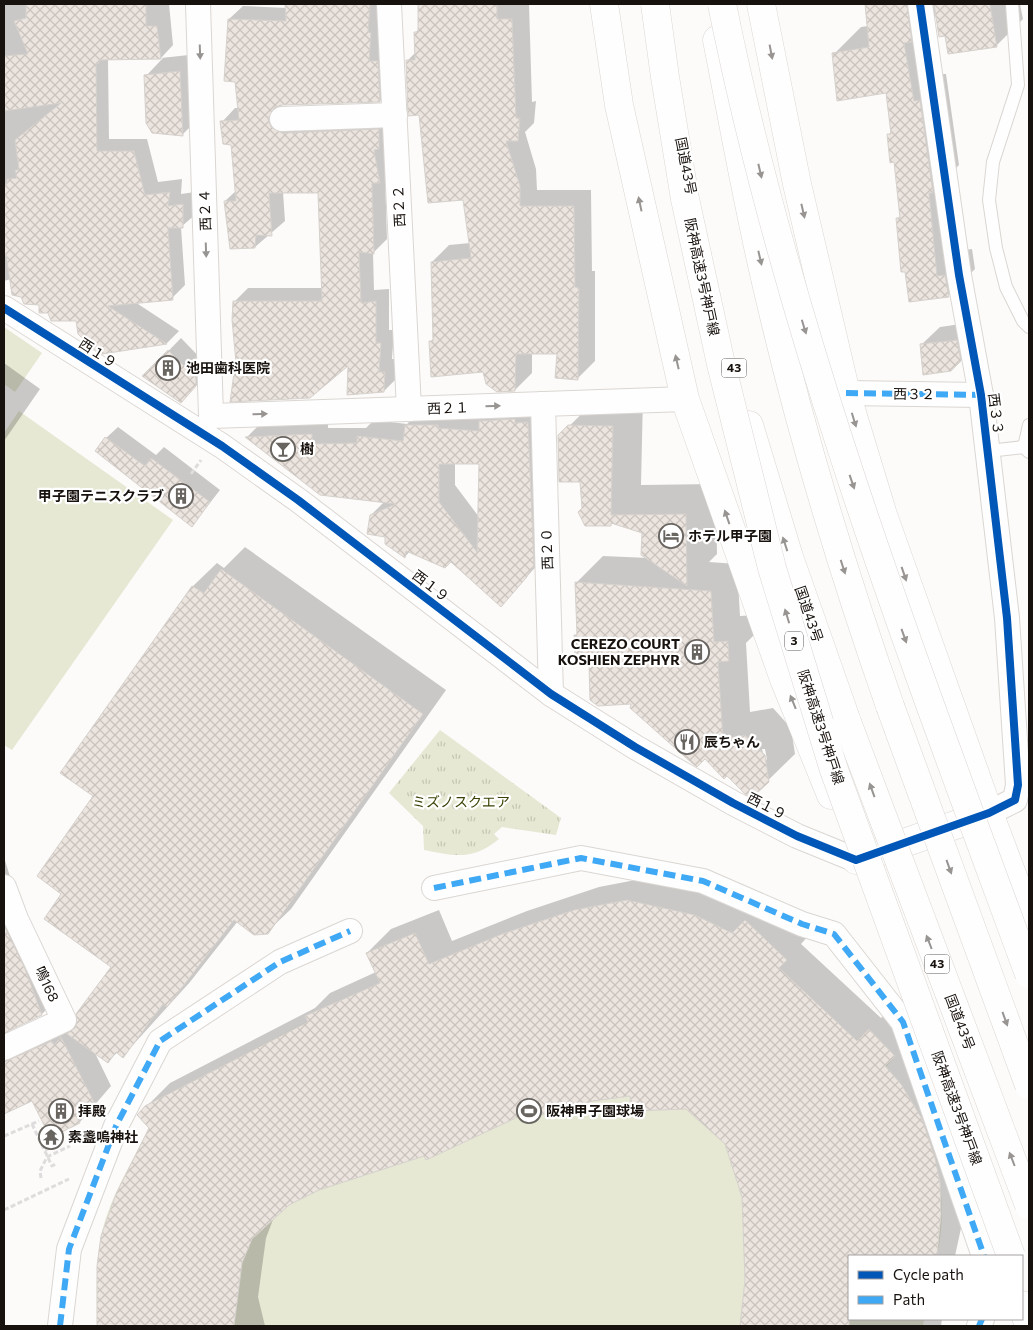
<svg xmlns="http://www.w3.org/2000/svg" width="1033" height="1330" font-family="Commissioner,'Noto Sans JP',sans-serif">
<defs>
<pattern id="park-tufts" width="24" height="20" patternUnits="userSpaceOnUse" patternTransform="scale(1.25)"><rect width="24" height="20" fill="#e6e8d3"/><path d="M3 7l-1-3M5 7V3M7 7l1-3M15 17l-1-3M17 17v-4M19 17l1-3" fill="none" stroke="#c5c6b4"/></pattern>
<pattern id="building-cross-hatch" width="8" height="8" patternUnits="userSpaceOnUse" patternTransform="scale(1.25)"><rect width="8" height="8" fill="#ece4de"/><path d="M0 0l8 8M0 8l8-8" fill="none" stroke="#cac3bd"/></pattern>
</defs>
<rect width="100%" height="100%" fill="#fdfbf9"/>
<path fill="url(#park-tufts)" d="M440,730L561,818L556,835L502,827L494,834L499,839C472,861 455,856 424,850L423,826L389,793Z"/>
<g fill="#e6e8d3">
<path d="M4,327L42,353L15,392L4,384Z"/>
<path d="M19,411L173,520L12,750L4,745V433Z"/>
<path d="M627,900L695,915L732,933L745,920L787,960L779,968L856,1041L869,1029L895,1056L886,1067C932,1118 952,1188 937,1256H849V1319H924L923,1326H97C97,1297 95,1266 101,1237C108,1202 128,1169 144,1138L151,1131L137,1115L145,1106L339,1005L338,1001L380,983L366,953L415,933L429,964L502,934Z"/>
</g>
<g fill="#0003" fill-rule="evenodd">
<path d="M4,4H169L173,45L161,58L198,54L201,116L183,134L146,76L163,58L108,59L109,139H147L158,182L182,179L181,194L195,192L196,214L181,227L185,285L172,298L135,302L179,331L167,343L102,352L77,320L49,312L40,303L22,295L11,279L4,281Z"/>
<path d="M287,4H383L393,87L380,101L281,104L284,113L392,116L393,168L385,176L387,239L373,253L374,290L389,289V330H394L392,359H398L397,378L384,391L349,363L235,373L238,370L234,302L248,288H322L319,192H283L285,221L255,247L225,201L237,190L233,144L222,122L235,108H239L229,19L243,6L287,8Z"/>
<path d="M419,4H529L532,102L536,101L534,123L525,132L536,169L537,190H591L592,271H595V361L578,378L558,353H532V373L515,390L430,342L434,338L432,262L449,245L470,243L464,199L421,114L407,61L416,52L415,33L419,29Z"/>
<path d="M866,4H1020L1023,19L996,46L946,35L937,15L931,21L940,74H946L959,165L956,168L964,250L972,249L975,269L948,296L897,219L901,215L895,161L888,135L892,131L887,91L834,54L861,27L868,26Z"/>
<path d="M975,322L970,352L951,370L921,345L940,327Z"/>
<path d="M181,338L208,366V373L181,402L144,376Z"/>
<path d="M4,363L40,389L4,441Z"/>
<path d="M600,396H643L641,485L716,484L717,554L709,562L737,564L740,616L755,615L756,633L746,643L750,712L773,708L791,728L795,754L756,792L705,758L697,765L685,757L632,708V703L590,664L575,636L578,632L576,583L603,556L649,558L643,532L613,523L610,525L583,509L581,480L559,436ZM762,749H765L767,760L764,757Z"/>
<path d="M543,407L542,560L501,605L451,560L410,551L405,557L371,515L385,501L321,493L247,437L263,421L328,418V428H366L374,420L407,424L422,409ZM455,462H480L479,517L455,485Z"/>
<path d="M118,427L156,455L164,447L220,490L192,526L106,438Z"/>
<path d="M245,547L446,690L291,909L267,932L238,921L190,982L123,1056L118,1052L108,1061L94,1051L111,1086L80,1122L56,1134L32,1099L4,1112V857L12,883L59,997L42,1014L9,1029L8,1036L71,1028L112,967L63,893L95,796L62,772L193,586L217,563L224,568Z"/>
<path d="M651,877L719,892L809,935L801,944L881,1018L893,1007L963,1219L955,1256H849V1319H942L941,1326H740L747,1280L743,1196L726,1144L686,1107L631,1094L521,1114L424,1154L319,1189L288,1204L274,1217L266,1238L258,1297L265,1326H98L99,1266L150,1128L139,1114L170,1083L315,1008L330,993L376,972L367,953L391,929L439,910L452,941L527,911L599,887Z"/>
</g>
<g fill="url(#building-cross-hatch)" stroke="#d5d1cd" fill-rule="evenodd">
<path d="M26,4H146V26H157L161,59L99,60V63L96,64L97,151H134L145,195L170,192L168,206L183,204V228H168L173,300L108,306L167,344L102,354L91,347L78,334L76,321H51L48,313H39V305L24,304L21,297L12,295L6,254H4V184H7V179L17,178L15,170H19L15,140L61,103L4,111V56L28,54L14,21L26,18Z"/>
<path d="M285,4H370L368,32L371,33L369,61H378L380,102L281,105L274,108L268,119L271,127L282,133L379,129V149L374,150L380,183H372L374,254L359,252L361,303L376,301V343H381L379,372H385L384,392L347,395L348,366L310,398L230,402L234,373H237L232,320L233,301H322L318,193H269L272,236L256,235L255,248L230,249L224,201H236L231,145L223,144L220,121L239,120L235,82L224,81L228,19L286,21Z"/>
<path d="M418,4H497V19H512L516,118H520L518,141H506L520,186V206H574L575,287L579,288L578,380L555,378L557,354H516L515,391L497,392L486,384L483,372L431,377L429,341H433L431,262L471,258L463,200L428,203L419,115L408,116L406,60H415L414,32H418Z"/>
<path d="M865,4H907L912,42L904,43L914,101L920,100L933,193H929L937,276L945,275L949,297L909,302L905,272H901L896,218H900L894,162L890,163L887,134H891L886,93L837,101L832,53L869,47Z"/>
<path d="M934,4H990L997,47L948,54L945,36L939,37Z"/>
<path d="M180,71L183,136L152,133L146,123L144,75Z"/>
<path d="M957,340L961,361L951,371L923,375L920,344Z"/>
<path d="M168,350L196,378V386L181,403L142,376Z"/>
<path d="M515,419V423L528,422L534,565L526,578L501,607L451,562L445,568L406,551L405,558L385,544V537L367,534L370,515L396,504L320,495L245,437L312,434V444L357,443V436L403,441L405,425H438V428L479,431V421ZM439,464H479L477,552L439,502Z"/>
<path d="M568,425L613,426L611,515L686,514L687,586L641,555L642,533L611,523V526H585L578,512L582,508L580,482H559L558,435Z"/>
<path d="M105,437L145,466L151,458L210,502L192,527L95,451Z"/>
<path d="M221,569L423,714L268,934L254,935L234,920L167,1007L163,1004L123,1058L116,1052L108,1063L67,1034L76,1027V1014L111,967L44,919L61,894L37,876L93,796L60,773L192,586L204,593Z"/>
<path d="M575,582L711,591L714,642L728,641L729,661L718,662L723,739L745,735L765,755L769,782L756,794L754,791L749,796L745,794L727,776L724,779L705,759L697,767L693,764L630,708L631,704L598,706L590,700L589,665H582V655L575,654L574,635H577Z"/>
<path d="M627,900L695,915L732,933L745,920L787,960L779,968L857,1041L869,1029L895,1056L885,1066L901,1084L922,1119L935,1158L940,1182L941,1214L937,1256H849V1326H740L745,1280L742,1197L725,1144L686,1109L631,1111L630,1096L593,1101L522,1120L520,1116L426,1160L424,1156L319,1190L289,1205L252,1239L242,1263L234,1326H97V1266L101,1236L116,1194L149,1128L137,1115L145,1106L308,1022L305,1016L380,983L366,953L415,933L429,964L502,934L574,910Z"/>
<path d="M4,925L25,969L42,1015L4,1033Z"/>
<path d="M61,1037L95,1104L81,1111L83,1114L77,1117L80,1123L56,1135L52,1128L47,1131L32,1101L4,1114V1062L52,1041L54,1045Z"/>
</g>
<g fill="none" stroke-linecap="round" stroke-linejoin="round">
<defs>
<g id="lane">
<path d="M1012,4L1018,85L993,162L989,200L996,248L1006,287L1023,321L1029,327"/>
<path d="M1024,447L1029,425"/>
<path d="M988,451L1024,447L1029,452"/>
</g>
<g id="street">
<path d="M198,4L211,416"/>
<path d="M389,4L409,409"/>
<path d="M920,4L959,275L981,395L1007,618L1018,785L1015,800L989,813"/>
<path d="M282,119L395,115"/>
<path d="M4,308L222,446L298,500L551,694L635,747L733,803L797,836L856,860"/>
<path d="M846,393L981,395"/>
<path d="M543,404L551,694"/>
<path d="M211,416L685,399"/>
<path d="M4,887L16,919L64,1020L4,1048"/>
<path d="M434,888L581,858L703,881L802,924L834,934L903,1022L984,1256"/>
<path d="M60,1326L69,1249L116,1126L160,1041L280,962L350,931"/>
<path d="M979,1326L982,1319"/>
</g>
<path id="secondary" d="M856,860L989,813"/>
<g id="highway">
<path d="M604,4L619,105L685,399L784,679L831,795"/>
<path d="M761,4L797,184L846,393L883,515L989,813L1029,919"/>
<path d="M717,40C734,126 749,213 770,299C802,437 843,572 890,706"/>
<path d="M749,425L789,557L847,722"/>
<path d="M1022,1305L1029,1326"/>
</g>
</defs>
<use href="#lane" stroke="#dad6d2" stroke-width="14"/>
<use href="#street" stroke="#dad6d2" stroke-width="26"/>
<use href="#secondary" stroke="#dad6d2" stroke-width="29"/>
<use href="#highway" stroke="#dad6d2" stroke-width="29"/>
<g stroke="#dedcdc" stroke-width="3" stroke-dasharray="5 2.5" stroke-linecap="butt">
<path d="M191,474L201,460"/>
<path d="M32,1124L52,1166L57,1163"/>
<path d="M4,1136L39,1121"/>
<path d="M45,1150L50,1148"/>
<path d="M41,1178L40,1171L47,1157L70,1146"/>
<path d="M4,1210L69,1179"/>
</g>
<use href="#lane" stroke="#fffefe" stroke-width="12"/>
<use href="#street" stroke="#fffefe" stroke-width="24"/>
<use href="#secondary" stroke="#fffefe" stroke-width="28"/>
<use href="#highway" stroke="#fffefe" stroke-width="28"/>
<defs>
<g id="highway-bridge">
<path d="M655,4L665,77L685,199L721,364L772,568L834,770L1011,1256"/>
<path d="M722,4C789,337 912,656 1029,974"/>
<path d="M890,706L1029,1085"/>
<path d="M847,722L1029,1205"/>
</g>
</defs>
<use href="#highway-bridge" stroke="#dad6d2" stroke-width="29" stroke-linecap="butt"/>
<use href="#highway-bridge" stroke="#fffefe" stroke-width="28"/>
<g stroke="#3fa9f5" stroke-width="6" stroke-dasharray="12 6" stroke-linecap="butt">
<path d="M846,393L981,395"/>
<path d="M434,888L581,858L703,881L802,924L834,934L903,1022L984,1256"/>
<path d="M60,1326L69,1249L116,1126L160,1041L280,962L350,931"/>
<path d="M979,1326L982,1319"/>
</g>
<defs>
<path id="cycleway" d="M4,308L222,446L298,500L551,694L635,747L733,803L797,836L856,860L989,813L1015,800L1018,785L1007,618L981,395L959,275L920,4"/>
</defs>
<use href="#cycleway" stroke="#fff" stroke-width="11"/>
<use href="#cycleway" stroke="#0057b8" stroke-width="8"/>
</g>
<defs><path id="oneway-solid" d="M-6-.8H1V-3.2L6.5 0L1 3.2V.8H-6Z" transform="scale(1.25)"/></defs>
<g fill="#979492">
<use href="#oneway-solid" transform="translate(200 52) rotate(88)"/>
<use href="#oneway-solid" transform="translate(771 52) rotate(79)"/>
<use href="#oneway-solid" transform="translate(760 171) rotate(77)"/>
<use href="#oneway-solid" transform="translate(640 204) rotate(-102)"/>
<use href="#oneway-solid" transform="translate(803 211) rotate(77)"/>
<use href="#oneway-solid" transform="translate(206 250) rotate(88)"/>
<use href="#oneway-solid" transform="translate(760 258) rotate(77)"/>
<use href="#oneway-solid" transform="translate(804 327) rotate(73)"/>
<use href="#oneway-solid" transform="translate(677 362) rotate(-103)"/>
<use href="#oneway-solid" transform="translate(493 406) rotate(-2)"/>
<use href="#oneway-solid" transform="translate(260 414) rotate(-2)"/>
<use href="#oneway-solid" transform="translate(854 420) rotate(73)"/>
<use href="#oneway-solid" transform="translate(852 482) rotate(71)"/>
<use href="#oneway-solid" transform="translate(727 517) rotate(-109)"/>
<use href="#oneway-solid" transform="translate(785 544) rotate(-108)"/>
<use href="#oneway-solid" transform="translate(843 567) rotate(72)"/>
<use href="#oneway-solid" transform="translate(904 574) rotate(71)"/>
<use href="#oneway-solid" transform="translate(787 616) rotate(-107)"/>
<use href="#oneway-solid" transform="translate(904 636) rotate(70)"/>
<use href="#oneway-solid" transform="translate(793 702) rotate(-112)"/>
<use href="#oneway-solid" transform="translate(872 790) rotate(-110)"/>
<use href="#oneway-solid" transform="translate(949 867) rotate(70)"/>
<use href="#oneway-solid" transform="translate(929 942) rotate(-111)"/>
<use href="#oneway-solid" transform="translate(1005 1019) rotate(70)"/>
<use href="#oneway-solid" transform="translate(1012 1159) rotate(-111)"/>
</g>
<defs>
<symbol id="building-ring" viewBox="-11 -11 22 22"><circle r="9.5" fill="#fff" stroke="#686460" stroke-width="1.5"/><path d="M-4-6H4V6H1V3H-1V6H-4ZM-2.5-4.3h1.7v1.8h-1.7ZM.8-4.3h1.7v1.8H.8ZM-2.5-1h1.7V.8h-1.7ZM.8-1h1.7V.8H.8Z" fill="#686460"/></symbol>
<symbol id="bar-ring" viewBox="-11 -11 22 22"><circle r="9.5" fill="#fff" stroke="#686460" stroke-width="1.5"/><path d="M-6-5H6L.8 .8V4.5H3.5V6h-7V4.5H-.8V.8Z" fill="#686460"/></symbol>
<symbol id="hotel-ring" viewBox="-11 -11 22 22"><circle r="9.5" fill="#fff" stroke="#686460" stroke-width="1.5"/><path d="M-6-4.5h1.5V1H6V5H4.5V3h-9V5H-6ZM-4 0a1.8 1.8 0 1 1 3.6 0ZM.5 0V-2.5h3Q6-2.5 6 0Z" fill="#686460"/></symbol>
<symbol id="restaurant-ring" viewBox="-11 -11 22 22"><circle r="9.5" fill="#fff" stroke="#686460" stroke-width="1.5"/><path d="M-5-6h1v4h1v-4h1v4h1v-4h1v5L-1.5 .5V6h-2V.5L-5-1ZM5-6V6H3V1.5H1.5Q1.5-4 5-6Z" fill="#686460"/></symbol>
<symbol id="stadium-ring" viewBox="-11 -11 22 22"><circle r="9.5" fill="#fff" stroke="#686460" stroke-width="1.5"/><path d="M0-5a6.5 5 0 1 0 0 10a6.5 5 0 1 0 0-10ZM-3.5-1.8h7v3.6h-7Z" fill="#686460"/></symbol>
<symbol id="temple-ring" viewBox="-11 -11 22 22"><circle r="9.5" fill="#fff" stroke="#686460" stroke-width="1.5"/><path d="M0-6L5-2H3V0L6.5 2.5H4V6H1.5V3h-3V6H-4V2.5H-6.5L-3 0V-2H-5Z" fill="#686460"/></symbol>
</defs>
<g fill-rule="evenodd">
<use href="#building-ring" x="154" y="354" width="28" height="28"/>
<use href="#bar-ring" x="269" y="435" width="28" height="28"/>
<use href="#building-ring" x="167" y="482" width="28" height="28"/>
<use href="#hotel-ring" x="657" y="522" width="28" height="28"/>
<use href="#building-ring" x="683" y="638" width="28" height="28"/>
<use href="#restaurant-ring" x="673" y="728" width="28" height="28"/>
<use href="#building-ring" x="47" y="1097" width="28" height="28"/>
<use href="#stadium-ring" x="515" y="1097" width="28" height="28"/>
<use href="#temple-ring" x="37" y="1123" width="28" height="28"/>
</g>
<g text-anchor="middle" stroke-width="4.5" stroke-linejoin="round" paint-order="stroke">
<g fill="#fff" stroke="#5d5956" stroke-width="1">
<rect x="721.5" y="358.5" width="25" height="19" rx="4"/>
<rect x="785" y="631.5" width="18" height="19" rx="4"/>
<rect x="924.5" y="954.5" width="25" height="19" rx="4"/>
</g>
<g font-size="12" font-weight="bold" fill="#18120e">
<text x="734" y="372">43</text>
<text x="794" y="645">3</text>
<text x="937" y="968">43</text>
</g>
<g font-size="14" fill="#18120e" stroke="#fff">
<text transform="translate(686 166) rotate(79)" y="5">国道43号</text>
<text transform="translate(399 206) rotate(-93)" y="5">西２２</text>
<text transform="translate(205 210) rotate(-92)" y="5">西２４</text>
<text transform="translate(702 277) rotate(78)" y="5">阪神高速3号神戸線</text>
<text transform="translate(98 353) rotate(33)" y="5">西１９</text>
<text transform="translate(914 394) rotate(1)" y="5">西３２</text>
<text transform="translate(448 408) rotate(-2)" y="5">西２１</text>
<text transform="translate(996 414) rotate(83)" y="5">西３３</text>
<text transform="translate(547 549) rotate(-92)" y="5">西２０</text>
<text transform="translate(431 586) rotate(37)" y="5">西１９</text>
<text transform="translate(809 614) rotate(71)" y="5">国道43号</text>
<text transform="translate(821 727) rotate(72)" y="5">阪神高速3号神戸線</text>
<text transform="translate(767 806) rotate(27)" y="5">西１９</text>
<text transform="translate(47 984) rotate(65)" y="5">鳴168</text>
<text transform="translate(960 1022) rotate(69)" y="5">国道43号</text>
<text transform="translate(957 1108) rotate(70)" y="5">阪神高速3号神戸線</text>
</g>
<g font-size="14" font-weight="bold" fill="#18120e" stroke="#fff" text-anchor="start">
<text x="186" y="373">池田歯科医院</text>
<text x="300" y="454">樹</text>
<text x="164" y="501" text-anchor="end">甲子園テニスクラブ</text>
<text x="688" y="541">ホテル甲子園</text>
<text x="680" y="649" text-anchor="end">CEREZO COURT<tspan x="680" dy="16">KOSHIEN ZEPHYR</tspan></text>
<text x="704" y="747">辰ちゃん</text>
<text x="78" y="1116">拝殿</text>
<text x="546" y="1116">阪神甲子園球場</text>
<text x="68" y="1142">素盞嗚神社</text>
</g>
<g font-size="14" fill="#3b4103" stroke="#fff">
<text x="461" y="807">ミズノスクエア</text>
</g>
</g>
<rect width="1033" height="1330" fill="none" stroke="#18120e" stroke-width="10"/>
<rect x="848" y="1255" width="175" height="65" fill="#ffffff" stroke="#a3a09f"/>
<rect x="858" y="1271" width="25" height="8" fill="#0057b8" stroke="#a3a09f"/>
<text x="893" y="1280" font-size="15" fill="#18120e">Cycle path</text>
<rect x="858" y="1296" width="25" height="8" fill="#3fa9f5" stroke="#a3a09f"/>
<text x="893" y="1305" font-size="15" fill="#18120e">Path</text>
</svg>
